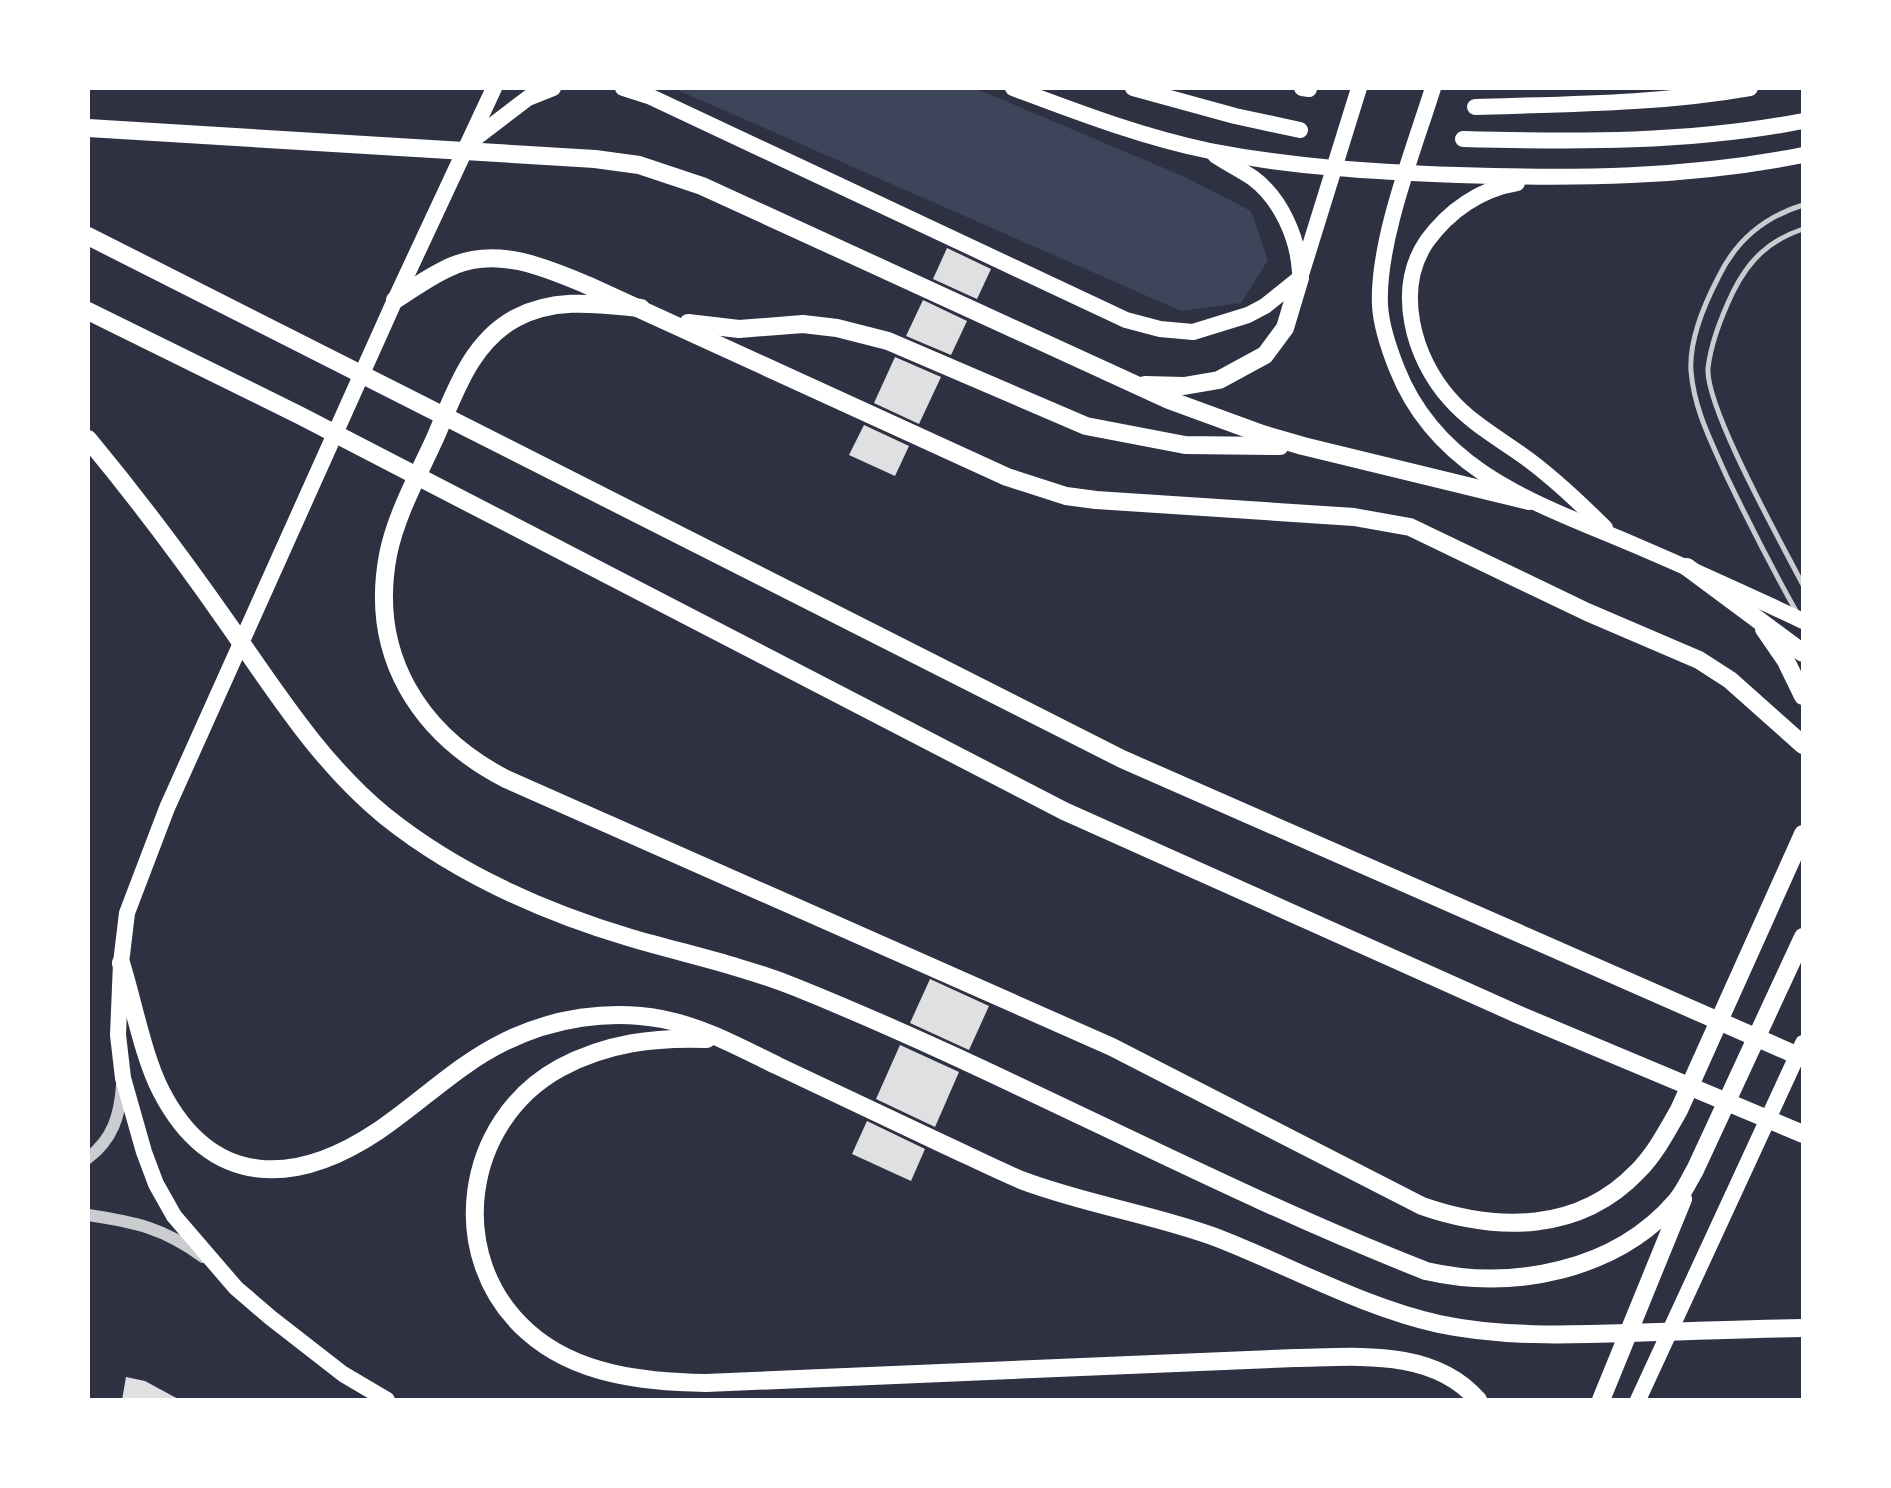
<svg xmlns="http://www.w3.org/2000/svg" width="1891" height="1488" font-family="Commissioner,sans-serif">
<rect width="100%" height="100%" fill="#2d3142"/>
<path fill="#3c4559" d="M673,88H975L1185,177L1251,211L1268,260L1241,303L1181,311Z"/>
<g fill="#e0e0e3">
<path d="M947,248L991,269L977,299L933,279Z"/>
<path d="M923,300L967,321L951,355L906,336Z"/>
<path d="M895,357L941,377L919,424L874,403Z"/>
<path d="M864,425L909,446L895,476L849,455Z"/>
<path d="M930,979L989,1006L969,1050L910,1023Z"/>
<path d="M900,1045L959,1072L935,1127L876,1099Z"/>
<path d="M867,1121L925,1149L911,1181L852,1154Z"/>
<path d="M126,1377L145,1381L180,1400H122Z"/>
</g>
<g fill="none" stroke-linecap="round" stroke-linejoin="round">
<g stroke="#caccd0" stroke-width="5">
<path d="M1803,229C1768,241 1749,260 1733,292C1722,315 1711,342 1708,368C1705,407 1782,544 1803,585"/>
<path d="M1796,611C1771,566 1748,521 1726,475C1711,441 1694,409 1691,371C1689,340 1704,305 1718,278C1735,242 1764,217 1803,205"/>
</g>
<g stroke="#caccd0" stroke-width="12">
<path d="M88,1158C113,1139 120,1115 122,1085"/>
<path d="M88,1215C135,1222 164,1228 203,1257"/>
</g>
<g stroke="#fff" stroke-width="16">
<path d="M623,88L651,97L1126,320L1160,329L1193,332L1248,315L1265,306L1300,278L1359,88"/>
<path d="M1013,88C1077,112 1142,137 1210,151C1292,167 1374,172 1458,175C1573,179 1689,178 1803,155"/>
<path d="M1433,88C1414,149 1377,242 1380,305C1381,327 1389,349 1397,369C1439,475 1542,505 1637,546C1693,570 1748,595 1803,621"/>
<path d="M473,140L528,98L553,88"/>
<path d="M1215,155C1227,163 1241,170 1253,178C1281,199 1298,238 1300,272"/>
<path d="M1517,183C1480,189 1449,211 1427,241C1394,289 1413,358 1450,399C1470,422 1498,438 1522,455C1553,477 1579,502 1605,528"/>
<path d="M387,1400L343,1374L271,1318L236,1288L174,1216L156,1184L144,1152L123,1078L118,1035L121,963L127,913L167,808L395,300L494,88"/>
<path d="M1638,1400L1803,1043"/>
</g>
<g stroke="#fff" stroke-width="16">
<path d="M1133,88L1235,116L1300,130"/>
<path d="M1302,88L1309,89"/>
<path d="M1475,107C1567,104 1659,104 1750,88"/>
<path d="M1463,139C1576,142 1691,143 1803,121"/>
</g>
<g stroke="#fff" stroke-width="18">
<path d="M88,128L595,159L639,165L702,186L1169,400L1262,434L1303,446L1529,501"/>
<path d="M88,236L1122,759L1803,1058"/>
<path d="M395,300C414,288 434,273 455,265C499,247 546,268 587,285L1007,477L1066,496L1096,500L1354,517L1410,527L1587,612L1699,660L1730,680L1803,745"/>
<path d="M641,308C598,304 556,297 516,318C471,342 455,392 436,436C419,474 396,514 388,555C369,655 419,734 506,779L1112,1047L1422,1206C1497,1232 1579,1233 1638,1171C1655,1154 1667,1131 1679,1110L1803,834"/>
<path d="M88,311L299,415L1064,811L1517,1014L1803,1134"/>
<path d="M688,323L739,329L803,324L837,328L888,341L1086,426L1185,445L1280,446"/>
<path d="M1145,385L1184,386L1219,380L1265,355L1285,328L1300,278"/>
<path d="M88,439C137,498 182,558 226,621C274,689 319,762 385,816C456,873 544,912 631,938C686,954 742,966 795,987C1009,1073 1211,1187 1426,1271C1512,1291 1616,1271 1676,1201C1684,1192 1689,1180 1695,1170L1803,937"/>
<path d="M1687,567L1803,653"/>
<path d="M1764,629L1786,661L1803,696"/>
<path d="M121,963C133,1001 143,1056 161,1091C211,1188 294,1187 378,1131C421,1102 457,1065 504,1042C552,1018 609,1009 662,1019C703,1027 741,1048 778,1066C833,1092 888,1118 943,1144C969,1156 995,1169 1021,1180C1084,1204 1152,1214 1215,1237C1288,1265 1362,1307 1439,1324C1500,1337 1567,1335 1630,1333C1688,1331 1745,1329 1803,1328"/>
<path d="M707,1039C655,1037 606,1043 560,1068C463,1121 444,1258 528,1332C576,1375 645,1382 706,1383L1295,1358C1357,1357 1433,1348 1478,1400"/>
<path d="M1601,1400L1683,1199"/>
</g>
</g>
<rect width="1891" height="1488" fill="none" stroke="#ffffff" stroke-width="180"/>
</svg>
